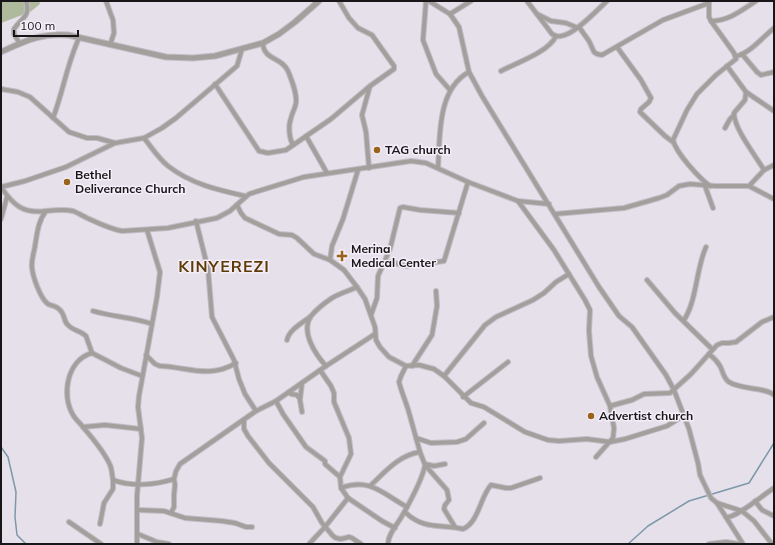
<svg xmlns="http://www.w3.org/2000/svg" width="775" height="545" font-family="Mulish,sans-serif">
<rect width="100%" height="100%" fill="#e6e0eb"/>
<path fill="#afb99b" d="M1,1H39L40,4L30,12L1,23Z"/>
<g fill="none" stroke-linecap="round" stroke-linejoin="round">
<g stroke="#7d98a9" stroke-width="1.5">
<path d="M1,447L8,457L16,492L15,517L17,535L26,544"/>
<path d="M628,544L648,526L689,501L749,483L774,443"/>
</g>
<defs>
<g id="minor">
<path d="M106,1L113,20L114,33L110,45"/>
<path d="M426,1L423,40L436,74L450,90"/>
<path d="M429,1L450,14L459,27L469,72L482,96L599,287L619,316L632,327L666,375L674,390L689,429L698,463L700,475L711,498L717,503L742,511L754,521L772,544"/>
<path d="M527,1L552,34C555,36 557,37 561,36C574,35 597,10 607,1"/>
<path d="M709,1V17L711,21L734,53L736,59L716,75L697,94L687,110L673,140C676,153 699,178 710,186"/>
<path d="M450,14L471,1"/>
<path d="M537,14L551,21L566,23L578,28"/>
<path d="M711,21C729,21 742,10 756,1"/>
<path d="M579,27L589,41L594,52L597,54L602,55L663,20L709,3"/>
<path d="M263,43C263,60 282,57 288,71C292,81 297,93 296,103C295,109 292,113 291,118C288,126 289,138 293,145"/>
<path d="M20,44L14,34V29C21,18 31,17 26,1"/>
<path d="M617,47L641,80L651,98L649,102L641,109L640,112L665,136L673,142"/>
<path d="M742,54L757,72L761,75L774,72"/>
<path d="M736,56C748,55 764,36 774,28"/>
<path d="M727,66L746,92L745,100L734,113C734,129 756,156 764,170"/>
<path d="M501,71C516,63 549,52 556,36"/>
<path d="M215,84L259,151L268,153L286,150L331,119L370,86L394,69V66L372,35L358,28L349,18L339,1"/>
<path d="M1,89L18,92L30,97L69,132L87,138H97L115,143"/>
<path d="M746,92L774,111"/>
<path d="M53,118C63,92 67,64 79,38"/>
<path d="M725,128L730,119L734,115"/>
<path d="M306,136L327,173"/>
<path d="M144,138C152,148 159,159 168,166C191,184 218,190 245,196"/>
<path d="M369,168L366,132L362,115L370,86"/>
<path d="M438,168C440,137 437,89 469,72"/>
<path d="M705,186L713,208"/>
<path d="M749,186L764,170L774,165"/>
<path d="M1,187C13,205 23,214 46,211C55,210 64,209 73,211C78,213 83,216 87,218C98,223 110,229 122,231L168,228L217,218L230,211L249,194L304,177L411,161L426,163L468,182L518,201L549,204"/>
<path d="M1,187L25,181L66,167L115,143L144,138L162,128L176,118L237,66L242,49"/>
<path d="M518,201L554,250L585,300L590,310L589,331L591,356L597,377L610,406L614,428L613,438L596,457"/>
<path d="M237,205L241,213L245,218L279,234L292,235L297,238L314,254L330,260L344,270L357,287L365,299L375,327L376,340L380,347L389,357L406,366L419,365L434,369L444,376L471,403L484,407L525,432L548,440L559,441L587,439L610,442L625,439L667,426L683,416"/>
<path d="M46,211C38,221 37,234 35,246C34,253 31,260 32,268C33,277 40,298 48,304C52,306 56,306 59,309C66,315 63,321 68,325C72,330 81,331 86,336L92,353L121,368L142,376"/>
<path d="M555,214L624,208L659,198L667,195L679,186L690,184L715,186H749L774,199"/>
<path d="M1,219L7,197"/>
<path d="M196,221L208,269L212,317L234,360L239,379L245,394L256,411"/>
<path d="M330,260L332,246L343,219L358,170"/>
<path d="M386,261L406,266L444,261L468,182"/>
<path d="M647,280L675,313L712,349"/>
<path d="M93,311C113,317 133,317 152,324"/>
<path d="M371,315L377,298L378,276L390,249L400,208L403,207L420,210L459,213"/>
<path d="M684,320C697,300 696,269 706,247"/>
<path d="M287,340C289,330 302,323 310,317"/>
<path d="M92,353C67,360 61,395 73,415C76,420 80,423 83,427C93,439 104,451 110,465C112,469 112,475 113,480C132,487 155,485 174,479"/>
<path d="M709,354C713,357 717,361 720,366C723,371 723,378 729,382C741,390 766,387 774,395"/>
<path d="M146,355L155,364L160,366C187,367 210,379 236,363"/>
<path d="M326,366C316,355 300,332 311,316C316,310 326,302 332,298C340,293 349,291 357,287"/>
<path d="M412,366L432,335L437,306L436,291"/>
<path d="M320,370L331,386L334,393V402L349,438L351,454L340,477L341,488L348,498L382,521L395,528"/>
<path d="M444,376L485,325L496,317L533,300L544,293L556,282L569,274"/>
<path d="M302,383L300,400L302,412"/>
<path d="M289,392L291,394L297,395L300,399"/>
<path d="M463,397L508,362"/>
<path d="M276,401L283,414L306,447L325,461V464L340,477"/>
<path d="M610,406L632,400L644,394L670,393L691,374L717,345L722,343H729L736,342L762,322L774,317"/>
<path d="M244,420V429L248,436L269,463L313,507L322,523L333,536L336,538L341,539L349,537L352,538L361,544"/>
<path d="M83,427L105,425L141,429"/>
<path d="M416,438L431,443L457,442L466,439L484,423"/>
<path d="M425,464L434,466L445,464"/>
<path d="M425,465L447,490L449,500L445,505L444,509L455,527"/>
<path d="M370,486C385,472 399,455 420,452"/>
<path d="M341,488C370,477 383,494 407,507"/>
<path d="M755,501L762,510L774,516"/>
<path d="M717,503L743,544"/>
<path d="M138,510L164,511L185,518L222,521L235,523L246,527H252"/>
<path d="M405,512C423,530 441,524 463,529C479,522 480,497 491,485L506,488H511L540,478"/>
<path d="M171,513L174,507V495L175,485L174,479L176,471L180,464L256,411L276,401L326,366L375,334"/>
<path d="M726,517C735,519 764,494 774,488"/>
<path d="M69,522L101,544"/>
<path d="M100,524L104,503L113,489V480"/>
<path d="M138,534L157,542L169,544"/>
<path d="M137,544V496L142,438L138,407L139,396L157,297L160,272L147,230"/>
<path d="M309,544L325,527L348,498"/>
<path d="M388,544C388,534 397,525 402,516C410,502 422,481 425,465L420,452L408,409L401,389L399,382L401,376L406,366"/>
<path d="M709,544L726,542L739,544"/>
</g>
<path id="tertiary" d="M1,52C25,41 41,33 68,35L166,57L193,58L215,56L263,43L279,34L295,22L319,1"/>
</defs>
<use href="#minor" stroke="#c1bcc5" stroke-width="6"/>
<use href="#tertiary" stroke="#c1bcc5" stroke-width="7"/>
<use href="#minor" stroke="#a39f9c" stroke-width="4"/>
<use href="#tertiary" stroke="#a39f9c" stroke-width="5"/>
</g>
<g fill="#99631b" stroke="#f4eef8" stroke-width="1.5">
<circle cx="377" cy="150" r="4"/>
<circle cx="67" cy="182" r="4"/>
<path d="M340 250h4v4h4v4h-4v4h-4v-4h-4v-4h4z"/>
<circle cx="591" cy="416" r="4"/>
</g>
<g text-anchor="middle" stroke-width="3" stroke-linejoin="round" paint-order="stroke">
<g font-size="12" font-weight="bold" fill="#181619" stroke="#f4eef8" text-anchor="start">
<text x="385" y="154">TAG church</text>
<text x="75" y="179">Bethel<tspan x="75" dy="14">Deliverance Church</tspan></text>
<text x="351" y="253">Merina<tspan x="351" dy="14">Medical Center</tspan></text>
<text x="599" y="420">Advertist church</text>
</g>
<g font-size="16" font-weight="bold" letter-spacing="1" fill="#5e3a05" stroke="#f4eef8">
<text x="224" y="272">KINYEREZI</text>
</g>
</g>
<rect width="775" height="545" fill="none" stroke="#181619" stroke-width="4"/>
<path d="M14 30v6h64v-6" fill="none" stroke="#181619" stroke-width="2"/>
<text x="20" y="30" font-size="12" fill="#181619" stroke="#f4eef8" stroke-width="3" paint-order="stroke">100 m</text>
</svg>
